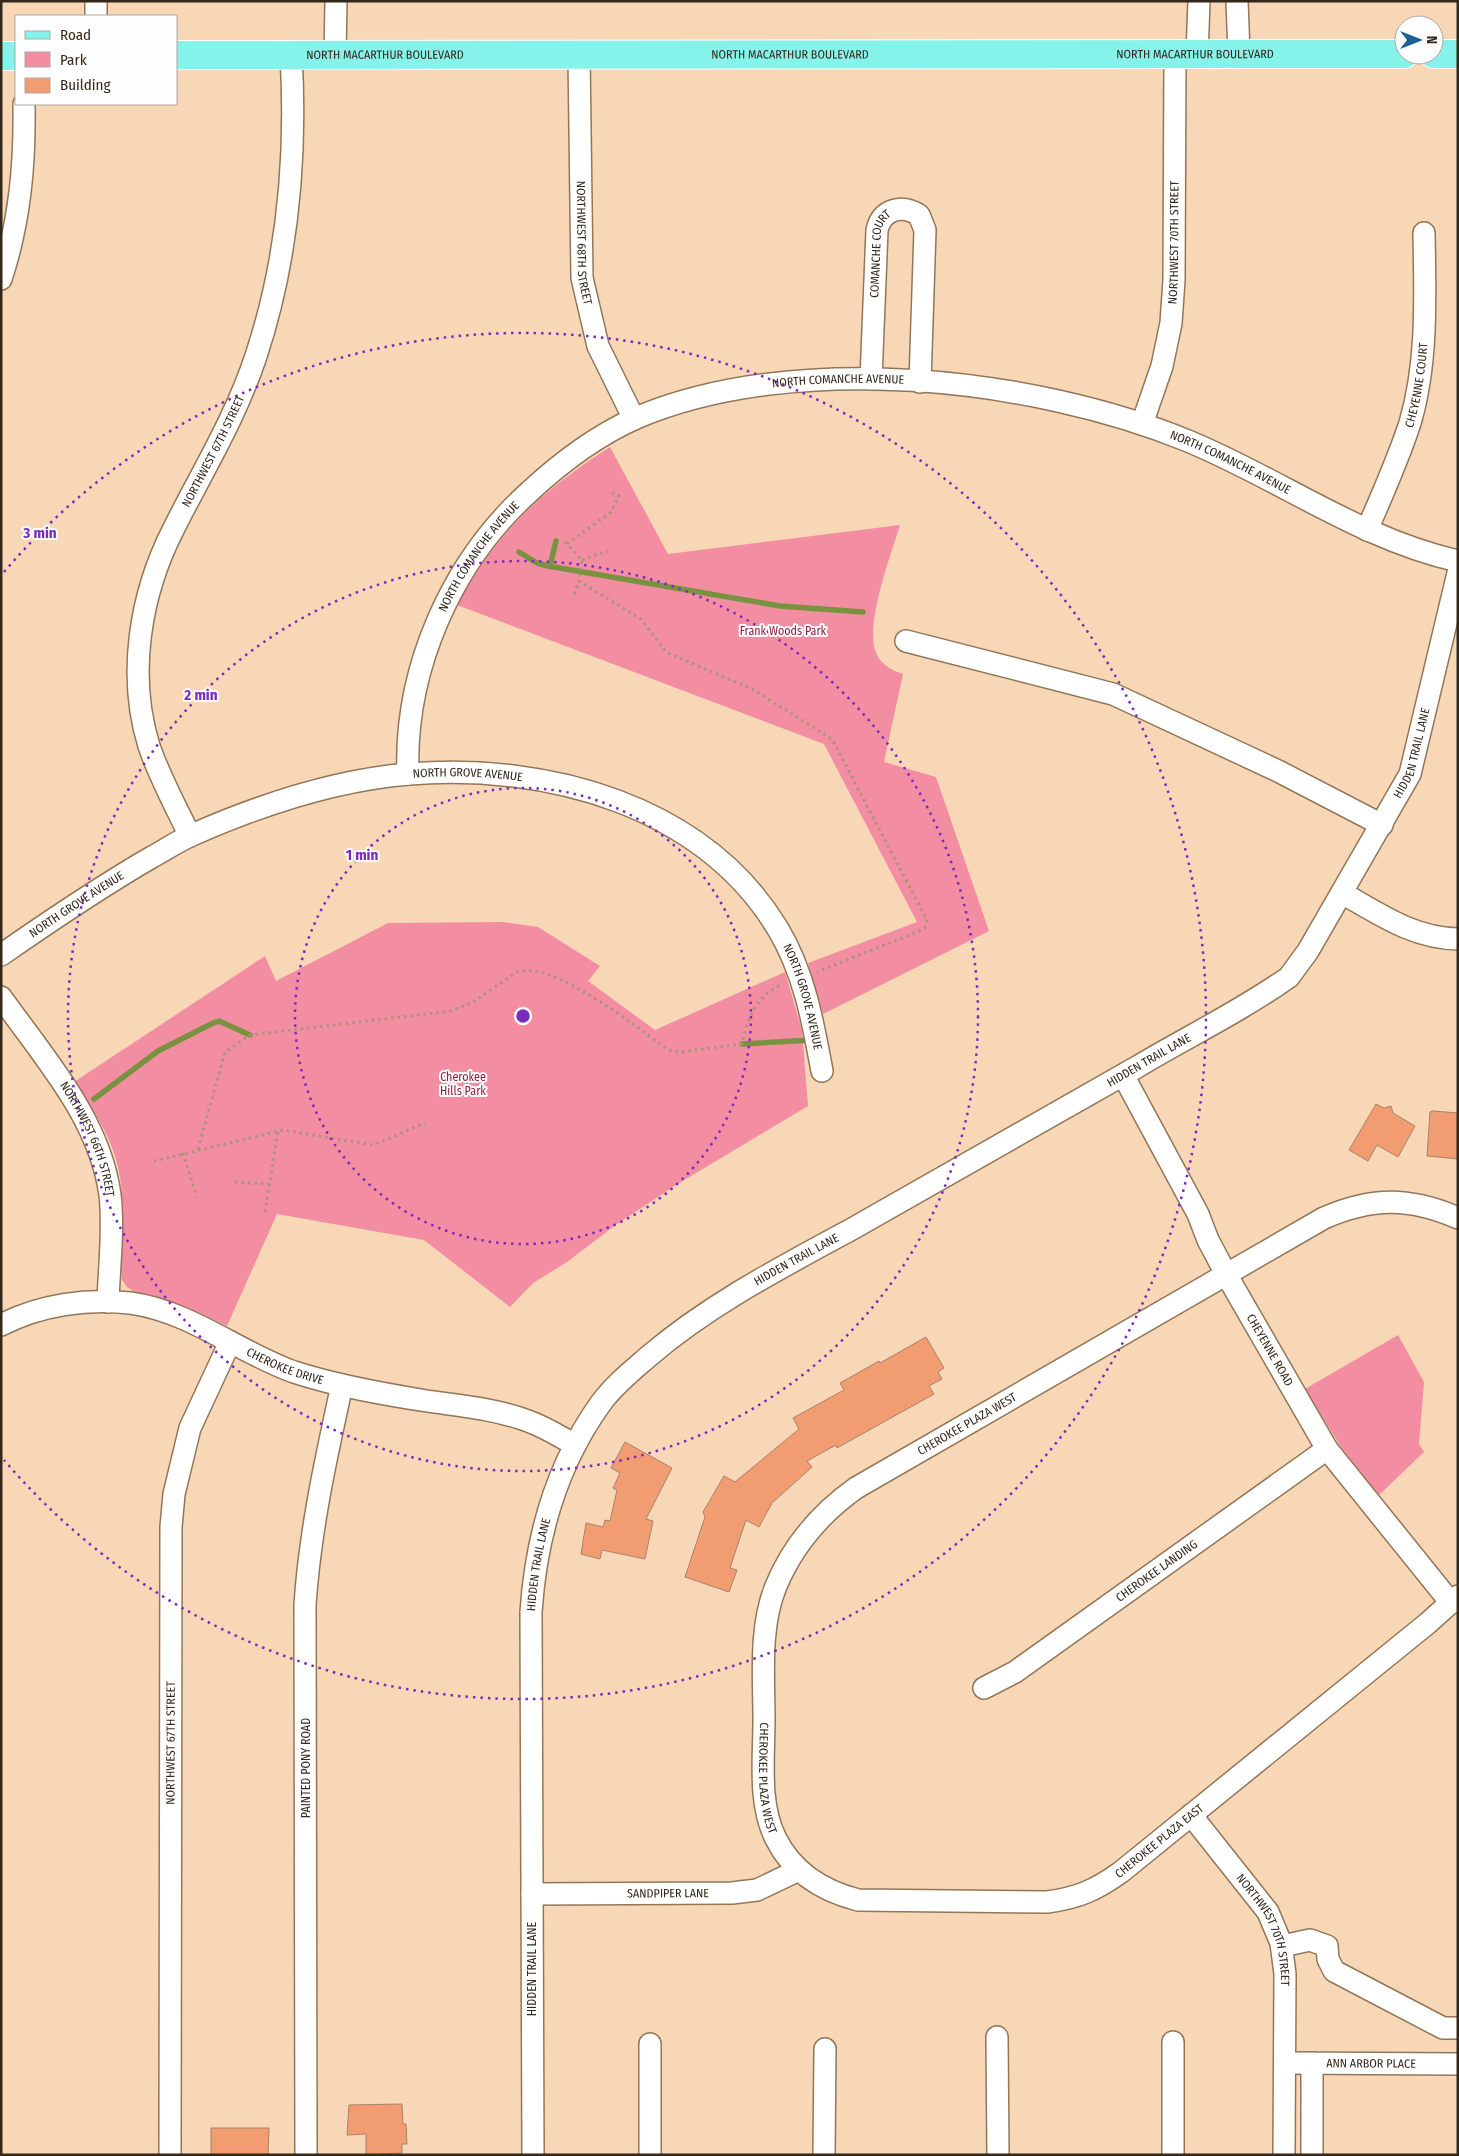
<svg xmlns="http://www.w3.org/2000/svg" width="1459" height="2156" font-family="'Fira Sans Condensed',sans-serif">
<rect width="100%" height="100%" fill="#f8d7b6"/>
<g fill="#f38da2">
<path d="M610,447L668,554L900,525C891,554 866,621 875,650C879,663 890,670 903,674L884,762L936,777L989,931L823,1014L808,963L917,922L824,744L457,605C498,531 540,492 610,447Z"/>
<path d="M502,922L538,927L600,966L588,981L655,1030L785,972L802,1030L808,1106L676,1185L617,1224L567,1262L533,1283L510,1307L424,1240L277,1214L227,1326L187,1307L135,1292L127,1287L122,1280L121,1271C121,1237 126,1200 118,1167C111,1135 92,1108 74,1082L265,956L276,981L388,923Z"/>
<path d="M1398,1335L1424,1382L1419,1444L1424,1452L1379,1495L1341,1447L1305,1389Z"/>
</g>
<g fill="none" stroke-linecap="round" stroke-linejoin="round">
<g stroke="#799240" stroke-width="5.5">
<path d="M519,552L537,563L548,566L780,606L863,612"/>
<path d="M550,566L556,541"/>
<path d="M742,1044L812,1040"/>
<path d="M94,1099L158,1051L211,1024L219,1021L250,1035"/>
</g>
</g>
<g fill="#f29c71" stroke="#a9826f">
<path d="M1376,1104L1384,1108L1391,1106L1393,1113L1415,1126L1398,1157L1377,1145L1368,1161L1349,1150Z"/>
<path d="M1433,1111L1458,1113V1159L1427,1156L1430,1112Z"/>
<path d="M926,1337L944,1368L938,1372L942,1379L929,1386L934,1394L837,1448L836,1445L807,1461L812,1467L772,1503L759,1527L746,1520L730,1568L737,1570L729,1592L685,1577L705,1517L703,1512L724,1476L735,1482L799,1429L793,1418L844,1390L840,1383L879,1361L880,1363Z"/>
<path d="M625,1442L672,1468L646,1519L653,1521L645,1559L602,1550L600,1559L581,1554L586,1523L603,1527L605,1520L610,1521L617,1490L613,1488L620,1473L611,1468Z"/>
<path d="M402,2104L403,2124H406L407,2144H402V2153L366,2155V2134L347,2135L349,2105Z"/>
<path d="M211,2128H269L268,2155H211Z"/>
</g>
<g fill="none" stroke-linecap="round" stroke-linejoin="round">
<defs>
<g id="minor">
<path d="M96,1V16"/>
<path d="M1237,1L1239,54"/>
<path d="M335,55L336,1"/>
<path id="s1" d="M579,55L582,278L598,346L634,419"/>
<path d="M1197,55L1199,1"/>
<path d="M1,279C20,221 25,164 24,104"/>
<path id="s2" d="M871,379L877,230C882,209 902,204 919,215L925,230L920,382"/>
<path id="s3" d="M1142,424L1162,366L1171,323L1174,280L1175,55"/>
<path id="s4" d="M1367,530C1382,495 1398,460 1410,423C1428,362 1425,296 1424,233"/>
<path d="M906,641L1113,694L1278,771L1382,825"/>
<path id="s5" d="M408,774C404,670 451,563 528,493C560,463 596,436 636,418C793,351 1032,377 1188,441C1280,479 1360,539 1458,561"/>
<path id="s6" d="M190,836C176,807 159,776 149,746C127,675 140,595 173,530C202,472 236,417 256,356C288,259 297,157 291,55"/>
<path d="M1342,893C1381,915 1413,938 1458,939"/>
<path id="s7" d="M1,955C50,921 100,887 152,857C165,850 178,841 192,835C260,805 335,780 409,774C547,763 703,805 778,929C804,972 813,1022 822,1071"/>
<path id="s8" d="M1,997C44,1058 100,1119 110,1195C114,1230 109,1267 108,1302"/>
<path id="s9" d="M1123,1075L1198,1214L1208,1240L1226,1274L1327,1449L1451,1603"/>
<path id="s10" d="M1458,1218C1410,1197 1372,1197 1324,1218L856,1488C821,1513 793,1545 776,1586C759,1627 764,1676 764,1720C764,1759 758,1804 776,1839C793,1873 823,1891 858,1900L1047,1902C1078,1898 1096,1890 1121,1872L1428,1623L1458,1596"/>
<path id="s11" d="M1,1325C40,1305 87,1298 130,1303C190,1311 238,1352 294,1372C337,1386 383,1394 427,1401C461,1406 496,1409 528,1421C545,1427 559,1436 575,1445"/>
<path id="s12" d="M984,1688L1015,1672L1327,1449"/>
<path id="s13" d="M1191,1815L1268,1912L1281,1943L1285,1974L1284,2155"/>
<path id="s14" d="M532,1894L732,1893L757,1890L799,1870"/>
<path d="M1282,1946L1310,1940L1327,1946L1328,1959L1334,1971L1443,2028H1458"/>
<path d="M997,2037L998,2155"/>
<path d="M1173,2042V2155"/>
<path d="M650,2044V2155"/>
<path id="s15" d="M1285,2063L1458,2064"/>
<path id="s16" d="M170,2155L171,1527L174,1494L190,1428L230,1342"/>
<path d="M306,2155L305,1605C310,1530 326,1458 342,1385"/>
<path id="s17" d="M533,2155L531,1612C536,1538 557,1464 601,1403C614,1385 633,1370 649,1356C710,1304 782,1267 852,1229C947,1176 1042,1122 1137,1067C1187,1037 1241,1011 1289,977L1308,951L1410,774L1458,573"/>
<path d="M824,2155L825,2049"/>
<path d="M1312,2155V2063"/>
</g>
<g id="major">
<path d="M1434,54H1458"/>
<path id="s18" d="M176,55L1404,54"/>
<path d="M1,56H16"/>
</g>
</defs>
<use href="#minor" stroke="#937658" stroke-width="24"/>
<use href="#major" stroke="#fff" stroke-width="30"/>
<g stroke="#ac937a" stroke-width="3" stroke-dasharray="2.5 4" stroke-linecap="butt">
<path d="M565,542L582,560L579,581L641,619L666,652L752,689L832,739L927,920L925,928L917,932L817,972"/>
<path d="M567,544L611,512L619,496L612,493"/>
<path d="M582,560L608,551"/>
<path d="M574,594L579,581"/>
<path d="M198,1149L225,1052L250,1035L451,1011L473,1002L517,972C552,959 638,1029 669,1050L680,1052L742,1044C747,1018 757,995 783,984"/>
<path d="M183,1153L197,1197"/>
<path d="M154,1161L283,1130L373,1145L425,1123"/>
<path d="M235,1182L269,1184"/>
<path d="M265,1212L278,1131"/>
</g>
<use href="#minor" stroke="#fff" stroke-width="21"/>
<use href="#major" stroke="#86f3eb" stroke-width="28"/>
</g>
<g fill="none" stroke="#7b2cbf" stroke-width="2.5" stroke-dasharray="2.5 5">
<circle cx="523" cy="1016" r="228"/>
<circle cx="523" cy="1016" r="455"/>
<path d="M4 572A683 683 0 1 1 4 1460"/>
</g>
<g text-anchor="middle" stroke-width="4" stroke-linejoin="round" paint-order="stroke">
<g font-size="12" fill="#34281b" stroke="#fefefe">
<text dy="4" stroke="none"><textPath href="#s18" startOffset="1019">NORTH MACARTHUR BOULEVARD</textPath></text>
<text dy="4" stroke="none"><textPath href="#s18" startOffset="209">NORTH MACARTHUR BOULEVARD</textPath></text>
<text dy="4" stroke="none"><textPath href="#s18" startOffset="614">NORTH MACARTHUR BOULEVARD</textPath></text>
<text dy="4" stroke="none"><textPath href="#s3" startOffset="186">NORTHWEST 70TH STREET</textPath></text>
<text dy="4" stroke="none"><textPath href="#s1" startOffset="188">NORTHWEST 68TH STREET</textPath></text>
<text dy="4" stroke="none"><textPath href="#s2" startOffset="126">COMANCHE COURT</textPath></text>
<text dy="4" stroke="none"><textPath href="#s5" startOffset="654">NORTH COMANCHE AVENUE</textPath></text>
<text dy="4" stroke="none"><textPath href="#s4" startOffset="154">CHEYENNE COURT</textPath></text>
<text dy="4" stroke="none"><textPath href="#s6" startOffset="410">NORTHWEST 67TH STREET</textPath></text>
<text dy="4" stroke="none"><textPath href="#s5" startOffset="1059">NORTH COMANCHE AVENUE</textPath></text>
<text dy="4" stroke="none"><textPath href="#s5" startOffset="234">NORTH COMANCHE AVENUE</textPath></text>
<text dy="4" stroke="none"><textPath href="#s17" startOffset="1835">HIDDEN TRAIL LANE</textPath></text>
<text dy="4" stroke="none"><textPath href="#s7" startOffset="511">NORTH GROVE AVENUE</textPath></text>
<text dy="4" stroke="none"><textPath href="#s7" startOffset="91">NORTH GROVE AVENUE</textPath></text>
<text dy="4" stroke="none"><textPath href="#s7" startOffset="946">NORTH GROVE AVENUE</textPath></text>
<text dy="4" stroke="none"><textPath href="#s17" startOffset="1415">HIDDEN TRAIL LANE</textPath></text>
<text dy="4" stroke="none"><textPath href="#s8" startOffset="168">NORTHWEST 66TH STREET</textPath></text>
<text dy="4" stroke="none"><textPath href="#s17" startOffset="1010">HIDDEN TRAIL LANE</textPath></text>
<text dy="4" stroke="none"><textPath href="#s9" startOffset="312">CHEYENNE ROAD</textPath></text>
<text dy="4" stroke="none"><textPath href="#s11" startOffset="301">CHEROKEE DRIVE</textPath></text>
<text transform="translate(967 1424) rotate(-30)" y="4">CHEROKEE PLAZA WEST</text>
<text dy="4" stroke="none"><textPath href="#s17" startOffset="591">HIDDEN TRAIL LANE</textPath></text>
<text dy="4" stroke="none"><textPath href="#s12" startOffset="209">CHEROKEE LANDING</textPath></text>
<text dy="4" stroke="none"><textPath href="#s16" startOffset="412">NORTHWEST 67TH STREET</textPath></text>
<text transform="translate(306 1768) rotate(-90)" y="4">PAINTED PONY ROAD</text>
<text dy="4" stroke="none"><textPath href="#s10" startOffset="1001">CHEROKEE PLAZA WEST</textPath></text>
<text dy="4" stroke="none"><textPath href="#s10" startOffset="1488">CHEROKEE PLAZA EAST</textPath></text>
<text dy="4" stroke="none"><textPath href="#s14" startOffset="136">SANDPIPER LANE</textPath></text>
<text dy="4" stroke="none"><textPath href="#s13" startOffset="139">NORTHWEST 70TH STREET</textPath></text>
<text transform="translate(532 1969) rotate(-90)" y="4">HIDDEN TRAIL LANE</text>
<text dy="4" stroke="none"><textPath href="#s15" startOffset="86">ANN ARBOR PLACE</textPath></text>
</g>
<g font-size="12" fill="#8c2243" stroke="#fefefe">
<text x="783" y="635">Frank Woods Park</text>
<text x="463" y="1081">Cherokee<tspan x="463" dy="14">Hills Park</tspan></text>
</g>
</g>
<circle cx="523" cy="1016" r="8" fill="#7b2cbf" stroke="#fefefe" stroke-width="2.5"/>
<g font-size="15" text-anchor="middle" font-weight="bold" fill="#7b2cbf" stroke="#fefefe" stroke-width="4" stroke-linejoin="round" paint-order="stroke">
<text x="40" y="538">3 min</text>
<text x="201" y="700">2 min</text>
<text x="362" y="860">1 min</text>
</g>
<rect width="1459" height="2156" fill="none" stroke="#34281b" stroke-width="5"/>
<rect x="15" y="15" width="162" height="90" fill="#fefefe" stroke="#ada8a3"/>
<rect x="25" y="31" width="25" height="8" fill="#86f3eb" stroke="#ada8a3"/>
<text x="60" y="40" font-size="15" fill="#34281b">Road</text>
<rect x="25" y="52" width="25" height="15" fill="#f38da2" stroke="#ada8a3"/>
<text x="60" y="65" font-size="15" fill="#34281b">Park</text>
<rect x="25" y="78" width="25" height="15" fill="#f29c71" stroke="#ada8a3"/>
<text x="60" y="90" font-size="15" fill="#34281b">Building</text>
<g transform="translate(1419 40) rotate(90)"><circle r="24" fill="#fefefe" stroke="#ada8a3"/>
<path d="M0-4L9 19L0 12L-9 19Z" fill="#1c5f94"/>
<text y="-8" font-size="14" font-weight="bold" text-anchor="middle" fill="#34281b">N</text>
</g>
</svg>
